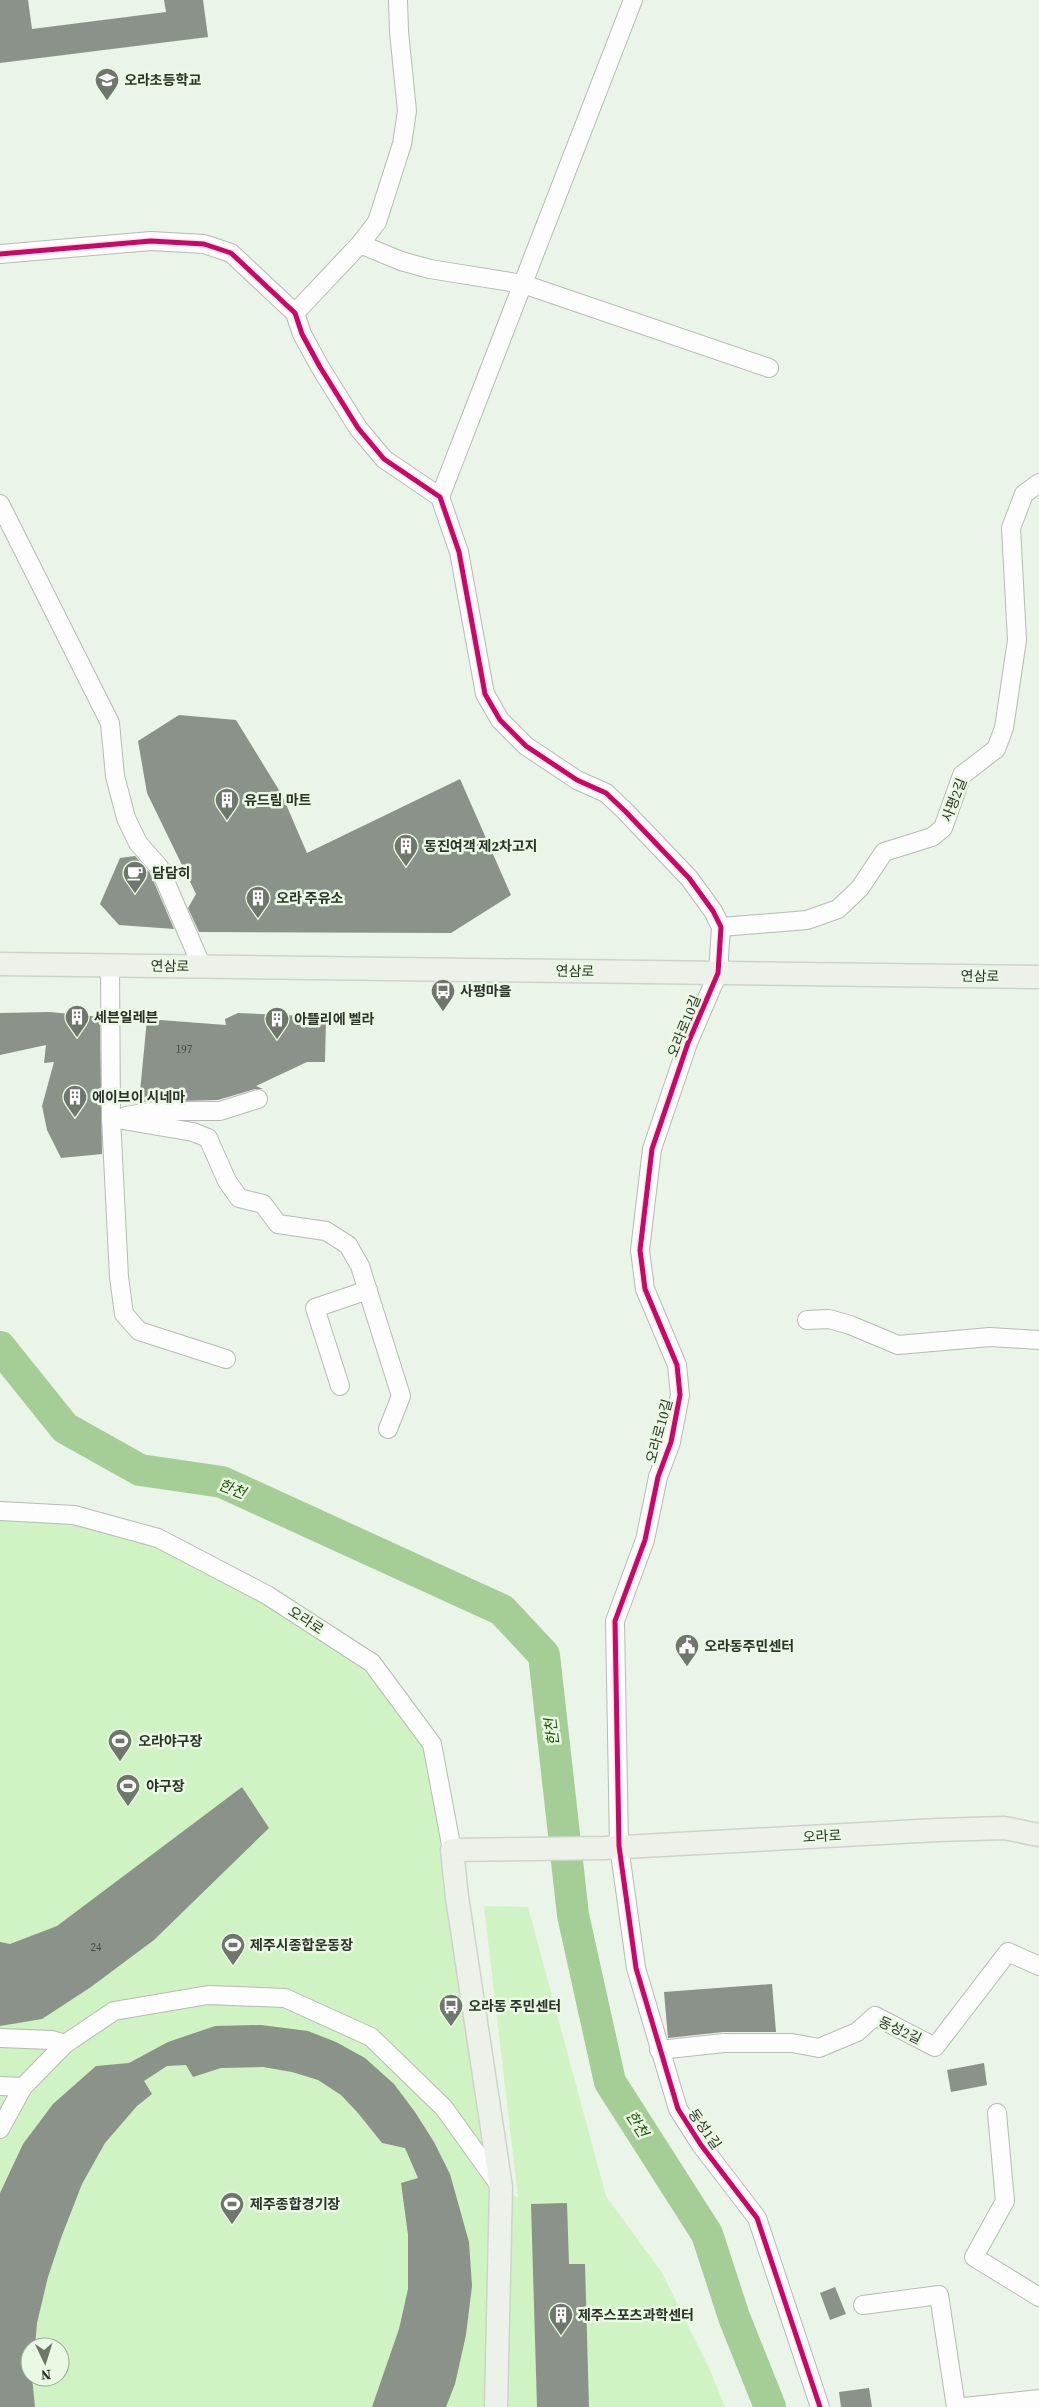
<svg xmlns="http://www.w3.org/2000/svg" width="1039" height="2407" font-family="'Source Serif 4','Noto Sans KR',serif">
<rect width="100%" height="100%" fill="#ebf4e8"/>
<path fill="#d0f3c3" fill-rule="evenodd" d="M0,1511L158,1538L372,1663L432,1744L501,2187L518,2198L484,1906L528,1907L606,2196L662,2273L711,2372L725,2407H0ZM30,2347H60V2377H30Z"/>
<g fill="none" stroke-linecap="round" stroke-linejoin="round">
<path stroke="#a5ce96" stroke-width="32" d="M0,1347L65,1428L140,1470L222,1482L502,1610L544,1655L573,1915L610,2082L707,2234L734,2317L770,2407"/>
</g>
<g fill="#8b9289">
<path d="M0,0H28L32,29L166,12L164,0H203L208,37L0,63Z"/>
<path d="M179,715L236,720L282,795L307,853L460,779L511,895L451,933L199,932L188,908L196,894L147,793L138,741Z"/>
<path d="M135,856L150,873L174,929L119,925L100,904L120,858Z"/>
<path d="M50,1012L100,1017L102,1154L61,1158L47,1130L42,1106L54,1062L44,1063L46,1045L0,1055V1013Z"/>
<path d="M238,1013L326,1017L325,1062H307L256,1086L263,1089H255L218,1100L139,1102L147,1019L226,1025L225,1019Z"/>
<path d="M242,1787L269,1828L154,1940L91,1987L42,2019L0,2026V1942L10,1944L57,1926Z"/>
<path d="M772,1984L776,2032H723L668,2038L664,1992Z"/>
<path d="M261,2025L308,2031L336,2042L365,2058L394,2084L415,2112L434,2142L450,2174L469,2242L472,2286L466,2335L455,2384L446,2407H372L399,2329L408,2289V2235L401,2183L418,2178L405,2148L382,2143L358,2113L341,2095L318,2080L292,2072L263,2067L221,2068L193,2077L186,2065L167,2066L144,2081L152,2094L137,2106L105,2143L82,2184L61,2238L48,2277L37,2323L35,2347H30V2377H32L35,2407H0V2193L23,2144L53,2104L96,2066L129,2063L168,2042L215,2026Z"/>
<path d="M984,2063L987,2085L951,2092L947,2070Z"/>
<path d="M567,2203L569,2264H585L589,2407H537L531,2204Z"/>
<path d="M835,2287L846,2314L830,2320L820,2293Z"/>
<path d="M869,2388L872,2407H841L839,2392Z"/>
</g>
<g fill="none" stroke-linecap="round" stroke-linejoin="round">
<defs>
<g id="minor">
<path d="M360,244L401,261L430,269L523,284L769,368"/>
<path d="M0,254L151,241L204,244L231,253L295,313L302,334L320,367L358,428L384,459L440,497L459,552L485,694L500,720L526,746L577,780L606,793L625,811L689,878L713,911L721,927L718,973L688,1043L652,1149L640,1250L645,1289L677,1365L680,1395L671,1442L658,1477L645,1540L615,1621L619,1846L636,1968L678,2109L701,2145L757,2218L820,2407"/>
<path d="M295,313L360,244L377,222L402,144L407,111L399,32L398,0"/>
<path d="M440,497L633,0"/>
<path d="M0,504L110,723L115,776L126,818L138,843L159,867L202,967"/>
<path d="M721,927L807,920L838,909L860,888L884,852L932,837L943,828L962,775L996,749L1004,728L1017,640L1011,528L1024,494L1039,483"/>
<path d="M110,965L111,1118L119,1277L124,1314L139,1331L226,1359"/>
<path d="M126,1116L156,1111H220L258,1099"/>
<path d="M111,1118L193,1132L208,1138L227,1181L239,1198L263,1204L278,1224L326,1231L348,1245L360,1266L401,1396L388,1429"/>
<path d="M807,1320L829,1319L850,1325L898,1345L990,1337L1039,1340"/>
<path d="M340,1386L315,1308L368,1290"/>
<path d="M0,1511L74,1515L158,1538L267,1595L372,1663L432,1744L452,1850"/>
<path d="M0,2038L52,2040L65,2044"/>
<path d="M659,2050L724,2043H792L819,2048L857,2032L875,2016L935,2047L1008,1952L1039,1966"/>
<path d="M0,2086L23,2087"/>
<path d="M997,2113L1005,2201L974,2257L1039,2297"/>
<path d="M0,2129L23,2087L65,2044L114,2011L208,1995L285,1998L371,2037L444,2108L500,2186"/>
<path d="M863,2305L939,2295L956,2407"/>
<path d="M964,2407L1039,2399"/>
</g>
<g id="major">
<path d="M0,964L1039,977"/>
<path d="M496,2407L501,2187L457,1897L452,1850L605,1848L937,1830L1004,1828L1039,1835"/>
</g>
</defs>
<use href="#minor" stroke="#b5bcb3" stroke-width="20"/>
<use href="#major" stroke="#ced2cc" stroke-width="25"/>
<use href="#minor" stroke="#fcfdfc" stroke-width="18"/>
<use href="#major" stroke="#ecf2e9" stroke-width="22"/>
<defs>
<path id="cycleway" d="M0,254L151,241L204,244L231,253L295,313L302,334L320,367L358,428L384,459L440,497L459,552L485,694L500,720L526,746L577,780L606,793L625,811L689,878L713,911L721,927L718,973L688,1043L652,1149L640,1250L645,1289L677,1365L680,1395L671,1442L658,1477L645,1540L615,1621L619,1846L636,1968L678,2109L701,2145L757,2218L820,2407"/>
</defs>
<use href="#cycleway" stroke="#e9f9e3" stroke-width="8"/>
<use href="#cycleway" stroke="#d6006c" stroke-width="5"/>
</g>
<defs>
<symbol id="school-pin" viewBox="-11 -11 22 30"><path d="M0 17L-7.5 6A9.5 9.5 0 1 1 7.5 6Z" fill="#6f766c" stroke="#e9f9e3"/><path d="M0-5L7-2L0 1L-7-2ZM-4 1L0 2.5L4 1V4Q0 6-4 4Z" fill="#fff"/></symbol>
<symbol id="building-pin" viewBox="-11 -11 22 30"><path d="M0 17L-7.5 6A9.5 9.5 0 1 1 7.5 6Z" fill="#6f766c" stroke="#e9f9e3"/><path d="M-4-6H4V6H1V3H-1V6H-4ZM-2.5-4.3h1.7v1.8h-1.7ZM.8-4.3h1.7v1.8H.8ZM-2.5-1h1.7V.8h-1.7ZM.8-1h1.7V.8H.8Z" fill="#fff"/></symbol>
<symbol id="cafe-pin" viewBox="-11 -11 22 30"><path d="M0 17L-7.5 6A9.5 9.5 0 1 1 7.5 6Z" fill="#6f766c" stroke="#e9f9e3"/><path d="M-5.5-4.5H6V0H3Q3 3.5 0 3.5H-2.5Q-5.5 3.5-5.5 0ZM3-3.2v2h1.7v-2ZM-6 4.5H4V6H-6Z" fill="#fff"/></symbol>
<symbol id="bus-pin" viewBox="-11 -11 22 30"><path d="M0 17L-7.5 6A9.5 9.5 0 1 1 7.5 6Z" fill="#6f766c" stroke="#e9f9e3"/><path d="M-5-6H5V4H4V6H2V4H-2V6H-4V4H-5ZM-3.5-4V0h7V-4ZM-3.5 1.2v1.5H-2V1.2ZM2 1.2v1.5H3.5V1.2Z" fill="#fff"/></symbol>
<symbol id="civic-pin" viewBox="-11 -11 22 30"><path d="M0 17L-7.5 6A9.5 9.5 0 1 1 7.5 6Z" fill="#6f766c" stroke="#e9f9e3"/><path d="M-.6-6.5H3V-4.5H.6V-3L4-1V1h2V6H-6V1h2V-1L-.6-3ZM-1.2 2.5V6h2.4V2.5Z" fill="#fff"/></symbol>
<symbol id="stadium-pin" viewBox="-11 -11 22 30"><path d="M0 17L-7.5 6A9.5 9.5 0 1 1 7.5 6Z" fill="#6f766c" stroke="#e9f9e3"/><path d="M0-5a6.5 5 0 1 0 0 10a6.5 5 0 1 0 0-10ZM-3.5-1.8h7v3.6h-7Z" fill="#fff"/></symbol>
</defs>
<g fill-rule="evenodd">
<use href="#school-pin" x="93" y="66" width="28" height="38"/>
<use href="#building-pin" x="213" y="786" width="28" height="38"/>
<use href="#building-pin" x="392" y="832" width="28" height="38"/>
<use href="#cafe-pin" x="121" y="859" width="28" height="38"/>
<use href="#building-pin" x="244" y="884" width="28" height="38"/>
<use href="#bus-pin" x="429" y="977" width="28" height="38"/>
<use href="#building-pin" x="63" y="1003" width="28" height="38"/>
<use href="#building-pin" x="263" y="1005" width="28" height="38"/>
<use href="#building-pin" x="61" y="1083" width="28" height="38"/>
<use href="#civic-pin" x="673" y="1632" width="28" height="38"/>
<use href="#stadium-pin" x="106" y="1727" width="28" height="38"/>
<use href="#stadium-pin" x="114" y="1772" width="28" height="38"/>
<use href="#stadium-pin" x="219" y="1931" width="28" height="38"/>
<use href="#bus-pin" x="437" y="1992" width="28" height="38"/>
<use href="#stadium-pin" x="218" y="2190" width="28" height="38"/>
<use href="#building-pin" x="547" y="2301" width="28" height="38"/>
</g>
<g text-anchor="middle" stroke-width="5" stroke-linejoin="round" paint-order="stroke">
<g font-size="11" fill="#444a42">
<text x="184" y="1053">197</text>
<text x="96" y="1951">24</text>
</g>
<g font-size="14" font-weight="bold" fill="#2c322a" stroke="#e9f9e3" text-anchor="start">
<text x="124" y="85">오라초등학교</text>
<text x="244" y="805">유드림 마트</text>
<text x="424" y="851">동진여객 제2차고지</text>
<text x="152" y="878">담담히</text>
<text x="276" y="903">오라 주유소</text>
<text x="460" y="996">사평마을</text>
<text x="94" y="1022">세븐일레븐</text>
<text x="294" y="1024">아뜰리에 벨라</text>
<text x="92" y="1102">에이브이 시네마</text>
<text x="704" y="1651">오라동주민센터</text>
<text x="138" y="1746">오라야구장</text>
<text x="146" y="1791">야구장</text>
<text x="250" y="1950">제주시종합운동장</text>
<text x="468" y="2011">오라동 주민센터</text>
<text x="250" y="2209">제주종합경기장</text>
<text x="578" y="2320">제주스포츠과학센터</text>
</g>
<g font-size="14" fill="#2c322a" stroke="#e9f9e3">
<text transform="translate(954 800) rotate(-69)" y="5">사평2길</text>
<text transform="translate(170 966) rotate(1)" y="5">연삼로</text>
<text transform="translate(575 971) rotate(1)" y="5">연삼로</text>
<text transform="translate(980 976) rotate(1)" y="5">연삼로</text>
<text transform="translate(684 1026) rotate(-68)" y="5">오라로10길</text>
<text transform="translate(659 1431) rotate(-75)" y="5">오라로10길</text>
<text transform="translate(306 1620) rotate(33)" y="5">오라로</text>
<text transform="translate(822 1836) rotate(-3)" y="5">오라로</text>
<text transform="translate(900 2030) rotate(25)" y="5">동성2길</text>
<text transform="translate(705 2129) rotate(55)" y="5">동성1길</text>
</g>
<g font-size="15" font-style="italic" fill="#1f5100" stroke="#e9f9e3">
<text transform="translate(232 1489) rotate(21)" y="5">한천</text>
<text transform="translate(552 1732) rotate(-97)" y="5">한천</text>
<text transform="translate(637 2124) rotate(58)" y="5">한천</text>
</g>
</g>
<g transform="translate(45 2362) rotate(176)"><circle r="24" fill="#e9f9e3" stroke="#9da999"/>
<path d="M0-4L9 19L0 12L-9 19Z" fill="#6f766c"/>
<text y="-8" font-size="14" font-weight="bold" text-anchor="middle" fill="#2c322a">N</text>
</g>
</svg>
